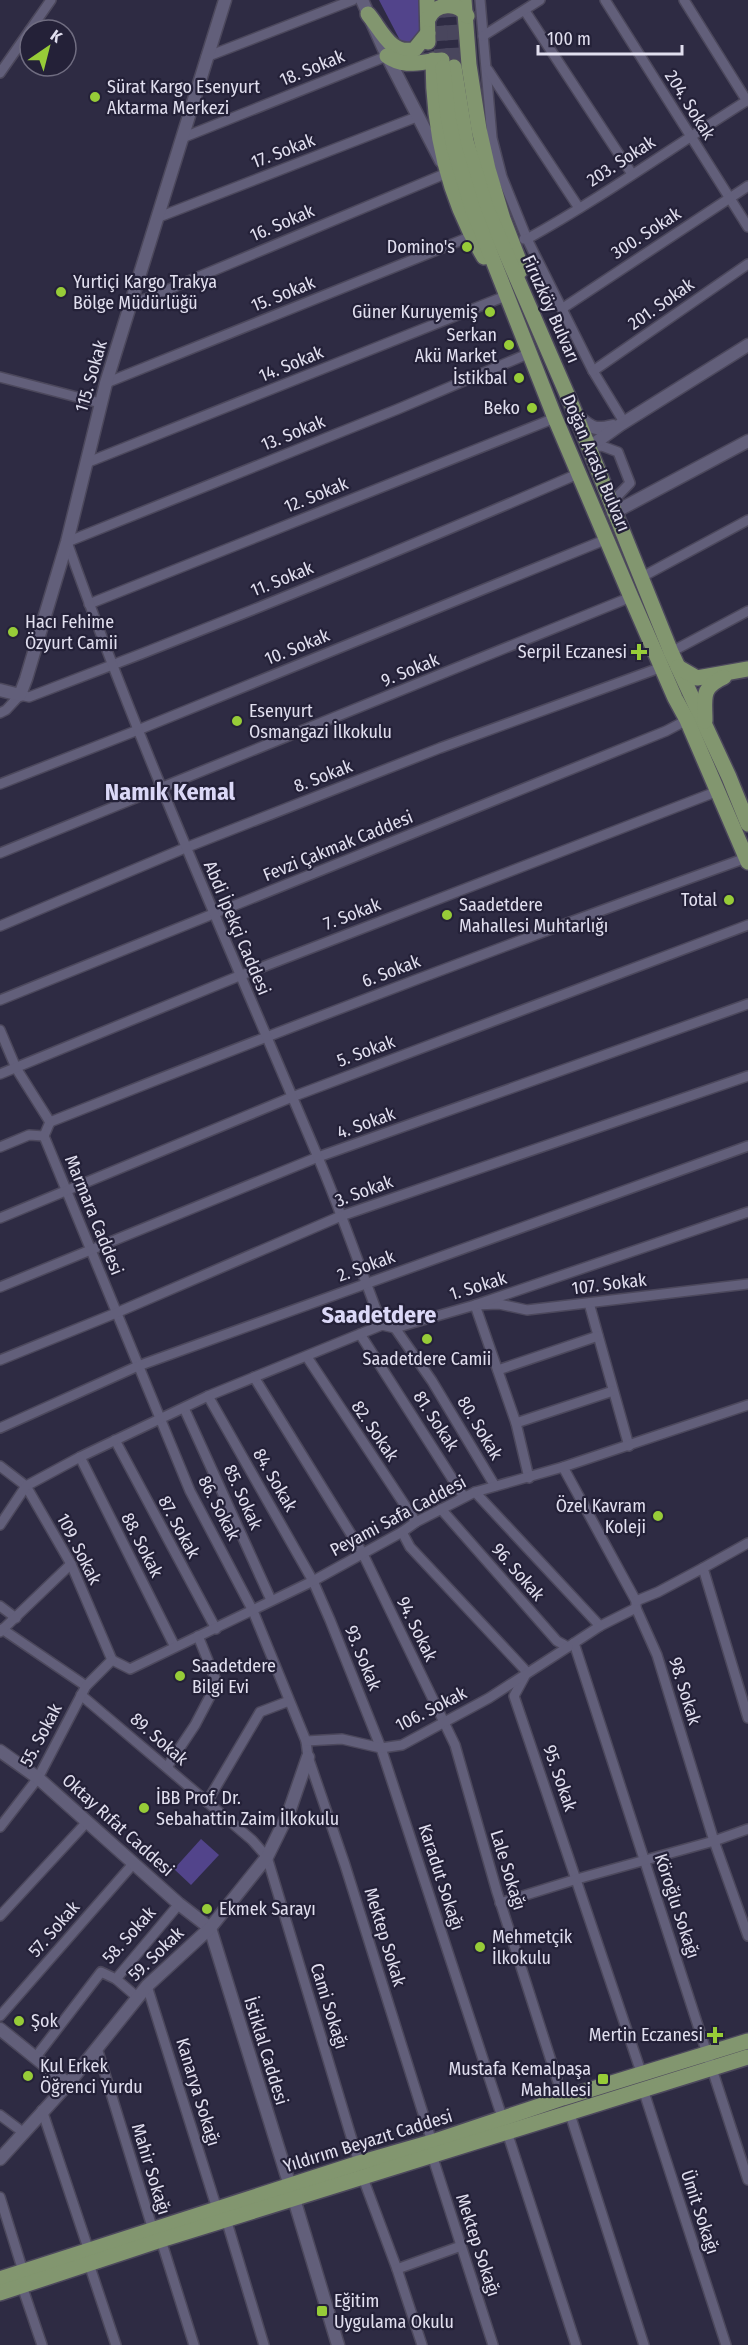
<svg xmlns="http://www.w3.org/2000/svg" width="748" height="2345" font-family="'Fira Sans Condensed',sans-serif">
<rect width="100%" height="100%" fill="#2e2b43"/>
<g fill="#52448b">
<path d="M379,0H421L422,26L417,43L403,46Z"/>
<path d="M201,1839L219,1855L191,1885L174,1869Z"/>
</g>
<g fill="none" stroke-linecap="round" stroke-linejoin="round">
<g stroke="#49465d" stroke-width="15" stroke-dasharray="15 8" stroke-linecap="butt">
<path d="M450,2L454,67"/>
<path d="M437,3L443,68"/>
</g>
<defs>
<g id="minor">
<path d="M480,0L492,138L502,177L527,239L593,371L624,422"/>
<path d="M605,0L748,227"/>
<path d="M684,0L747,101"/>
<path d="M525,11L632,174"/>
<path d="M30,30L51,0"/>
<path d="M483,36L540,0"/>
<path d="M206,57L353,0"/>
<path d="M488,70L579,208"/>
<path d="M0,73L30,30"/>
<path d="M182,138L387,56"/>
<path d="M159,217L419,116"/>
<path d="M524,239H527C603,197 674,146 748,100"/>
<path d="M131,305L447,173"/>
<path d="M563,308L748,186"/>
<path d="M593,371L748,264"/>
<path d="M0,377L100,403"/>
<path d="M106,383L472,236"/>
<path d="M590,447L602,446L618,452L630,483L610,504"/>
<path d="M86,463L508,295"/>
<path d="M640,578L748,520"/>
<path d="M89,604L555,418"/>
<path d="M671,652L748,611"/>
<path d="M0,713L6,710L20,695L29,697C214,627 398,552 580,473"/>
<path d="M0,784L138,730L607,539"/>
<path d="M0,853L631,597"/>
<path d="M0,926L185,848L440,748L662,667"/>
<path d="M0,1000L666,731L687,720"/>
<path d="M0,1030L16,1068L50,1122L44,1136L190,1491L253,1611L306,1741L308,1757L345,1865L432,2142"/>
<path d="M0,1074L239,976L718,791"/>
<path d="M50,1122C281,1030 512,942 746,858"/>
<path d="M0,1147L29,1135L44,1136"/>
<path d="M0,1218L292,1097L748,925"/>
<path d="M0,1287L318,1157L748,1004"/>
<path d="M589,1303L629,1446"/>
<path d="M382,1325C360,1268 341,1211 317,1155C231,951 141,751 67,542L398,409L530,353"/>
<path d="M395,1328L432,1381L495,1486"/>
<path d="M360,1334L464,1497"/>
<path d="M307,1357L416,1522"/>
<path d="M0,1360L116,1313L341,1216L748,1076"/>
<path d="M498,1370L598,1336"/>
<path d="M254,1377L362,1552L455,1745L497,1892L563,2098"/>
<path d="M208,1396L313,1581L330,1620L381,1748L503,2120"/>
<path d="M184,1408L271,1600"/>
<path d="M516,1423L613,1391"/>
<path d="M0,1428L138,1366L748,1146"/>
<path d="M115,1440L216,1629"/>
<path d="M80,1457L175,1647"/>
<path d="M0,1466L26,1486L71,1564L112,1660"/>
<path d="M563,1467L636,1601V1608L657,1655L714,1841L748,1936"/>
<path d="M529,1478L516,1423L475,1305L499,1304L527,1310L748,1284"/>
<path d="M475,1492L600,1626"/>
<path d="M441,1509L557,1641L568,1647L600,1626L636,1608"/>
<path d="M0,1525L26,1486L80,1457L208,1396L382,1325L395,1328L475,1305L748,1212"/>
<path d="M402,1532L410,1547L527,1672L514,1696L642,2075"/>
<path d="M748,1543L703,1568L748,1718"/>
<path d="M636,1601L658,1592L703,1568"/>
<path d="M0,1606L16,1618"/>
<path d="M2,1629L86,1686"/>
<path d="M0,1632L71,1564"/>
<path d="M574,1643L748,2180"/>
<path d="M112,1660L130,1669L313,1581L402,1532L416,1522L475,1492L563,1467L748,1405"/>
<path d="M81,1695L252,1840L267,1857L359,2163"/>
<path d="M306,1741L342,1739L381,1748L402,1745L489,1698L568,1647"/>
<path d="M167,1767L195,1725L217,1683L198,1636"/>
<path d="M207,1802L260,1712L289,1701"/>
<path d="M0,1827L38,1778L86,1686L112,1660"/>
<path d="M500,1903L577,1879L714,1841L748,1829"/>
<path d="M0,1916L86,1823"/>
<path d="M116,1979L137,1997"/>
<path d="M147,1986L217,2209"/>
<path d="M0,2016L133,1864"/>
<path d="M97,2048L153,2230"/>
<path d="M35,2058L101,1972L116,1979L179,1904"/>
<path d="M643,2089L726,2345"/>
<path d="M42,2110L89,2251"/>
<path d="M569,2111L644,2345"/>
<path d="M0,2115L24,2133"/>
<path d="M507,2132L576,2345"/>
<path d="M432,2155L493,2345"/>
<path d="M363,2178L397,2269L422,2345"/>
<path d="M0,2197L23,2271"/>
<path d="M226,2219L264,2345"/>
<path d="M161,2240L194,2345"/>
<path d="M89,2264L116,2345"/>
<path d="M397,2269L461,2246"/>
<path d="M22,2286L42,2345"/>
</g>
<g id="tertiary">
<path d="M362,0L387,56L441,161"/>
<path d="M576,415C592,427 592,431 613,426"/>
<path d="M588,448L620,425L748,345"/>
<path d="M613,513L748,441"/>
<path d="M0,690L20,695L26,679L67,542L106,383L225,0"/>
<path d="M0,1751L38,1778L179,1904L210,1928"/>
<path d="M210,1928L290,2186"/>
<path d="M0,2029L68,2084"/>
<path d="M0,2159L68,2084L147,1986L210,1928L267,1857L289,1812L308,1757"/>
<path d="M294,2199L338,2345"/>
</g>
<g id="primary">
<path d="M427,0L428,42"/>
<path d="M464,0L469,65L479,129L488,169L503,219L518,258L520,271"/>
<path d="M368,14C381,29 391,57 415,49L428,33"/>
<path d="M428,19C435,3 458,1 467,16"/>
<path d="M387,56C405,69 422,61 442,60"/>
<path d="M433,60C433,129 448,198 484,257"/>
<path d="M454,67L466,141L486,207L573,408L671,652L729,777L748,824"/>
<path d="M443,68L448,117L454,147L472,207L555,418L631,597L675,698L687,720L748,862"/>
<path d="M678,667L697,678L748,669"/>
<path d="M705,721C705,698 700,688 724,677"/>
<path d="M0,2279L359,2163L432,2142L563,2098L748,2041"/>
<path d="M0,2293L161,2240L748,2057"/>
</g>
</defs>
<use href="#minor" stroke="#4c485c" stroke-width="12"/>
<use href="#tertiary" stroke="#4c485c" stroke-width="15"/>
<use href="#primary" stroke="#4c485c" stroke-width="18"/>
<use href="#minor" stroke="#625f7a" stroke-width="9"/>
<use href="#tertiary" stroke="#625f7a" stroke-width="12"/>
<use href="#primary" stroke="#82966f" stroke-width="15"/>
</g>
<g fill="#97cc38" stroke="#242138" stroke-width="2">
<circle cx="95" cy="97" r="6"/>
<circle cx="467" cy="247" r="6"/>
<circle cx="61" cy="292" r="6"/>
<circle cx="490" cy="312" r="6"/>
<circle cx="509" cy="345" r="6"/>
<circle cx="519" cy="378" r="6"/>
<circle cx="532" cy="408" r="6"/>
<circle cx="13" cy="632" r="6"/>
<path d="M636 643h6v6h6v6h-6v6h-6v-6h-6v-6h6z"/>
<circle cx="237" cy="721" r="6"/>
<circle cx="729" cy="900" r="6"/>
<circle cx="447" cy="915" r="6"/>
<circle cx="427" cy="1339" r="6"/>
<circle cx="658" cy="1516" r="6"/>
<circle cx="180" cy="1676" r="6"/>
<circle cx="144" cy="1808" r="6"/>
<circle cx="207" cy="1909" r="6"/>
<circle cx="480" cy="1947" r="6"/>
<circle cx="19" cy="2021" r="6"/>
<path d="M712 2026h6v6h6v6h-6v6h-6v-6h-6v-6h6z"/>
<circle cx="28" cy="2076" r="6"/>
<rect x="597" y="2073" width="12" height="12" rx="3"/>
<rect x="316" y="2305" width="12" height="12" rx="3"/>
</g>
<g text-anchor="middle" stroke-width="4.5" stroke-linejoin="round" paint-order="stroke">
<g font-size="18" fill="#e1dfef" stroke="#242138">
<text transform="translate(312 68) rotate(-22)" y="6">18. Sokak</text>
<text transform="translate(690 105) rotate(58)" y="6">204. Sokak</text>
<text transform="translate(283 151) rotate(-21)" y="6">17. Sokak</text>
<text transform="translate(621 161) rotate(-33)" y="6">203. Sokak</text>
<text transform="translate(282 223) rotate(-23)" y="6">16. Sokak</text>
<text transform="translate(646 233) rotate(-33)" y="6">300. Sokak</text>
<text transform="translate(283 294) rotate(-22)" y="6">15. Sokak</text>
<text transform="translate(661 304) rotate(-35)" y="6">201. Sokak</text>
<text transform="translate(551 309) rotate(66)" y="6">Firuzköy Bulvarı</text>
<text transform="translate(291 364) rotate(-22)" y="6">14. Sokak</text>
<text transform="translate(91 376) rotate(-74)" y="6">115. Sokak</text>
<text transform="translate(293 433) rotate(-22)" y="6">13. Sokak</text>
<text transform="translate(596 463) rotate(67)" y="6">Doğan Araslı Bulvarı</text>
<text transform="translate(316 495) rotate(-22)" y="6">12. Sokak</text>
<text transform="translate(282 579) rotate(-22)" y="6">11. Sokak</text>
<text transform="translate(297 647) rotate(-22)" y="6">10. Sokak</text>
<text transform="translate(410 670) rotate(-22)" y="6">9. Sokak</text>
<text transform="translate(323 776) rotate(-21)" y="6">8. Sokak</text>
<text transform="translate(338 846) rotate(-22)" y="6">Fevzi Çakmak Caddesi</text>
<text transform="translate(352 914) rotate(-21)" y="6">7. Sokak</text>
<text transform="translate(237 928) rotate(67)" y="6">Abdi İpekçi Caddesi</text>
<text transform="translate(391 971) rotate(-21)" y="6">6. Sokak</text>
<text transform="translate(366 1051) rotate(-20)" y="6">5. Sokak</text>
<text transform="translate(366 1123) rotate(-20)" y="6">4. Sokak</text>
<text transform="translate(364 1191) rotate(-20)" y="6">3. Sokak</text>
<text transform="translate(94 1215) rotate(68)" y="6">Marmara Caddesi</text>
<text transform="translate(366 1266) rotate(-20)" y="6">2. Sokak</text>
<text transform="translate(609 1284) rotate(-7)" y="6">107. Sokak</text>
<text transform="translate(478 1286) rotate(-17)" y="6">1. Sokak</text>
<text transform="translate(436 1421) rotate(57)" y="6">81. Sokak</text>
<text transform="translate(480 1428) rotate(59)" y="6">80. Sokak</text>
<text transform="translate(375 1431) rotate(56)" y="6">82. Sokak</text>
<text transform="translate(275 1480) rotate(60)" y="6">84. Sokak</text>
<text transform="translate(243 1497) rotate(66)" y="6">85. Sokak</text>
<text transform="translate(219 1508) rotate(63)" y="6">86. Sokak</text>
<text transform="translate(398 1516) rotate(-28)" y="6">Peyami Safa Caddesi</text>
<text transform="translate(179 1527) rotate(62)" y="6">87. Sokak</text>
<text transform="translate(142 1545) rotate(63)" y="6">88. Sokak</text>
<text transform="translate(79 1549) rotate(63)" y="6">109. Sokak</text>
<text transform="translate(518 1572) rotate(49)" y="6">96. Sokak</text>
<text transform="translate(417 1629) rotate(64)" y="6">94. Sokak</text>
<text transform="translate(363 1658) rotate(68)" y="6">93. Sokak</text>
<text transform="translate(685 1691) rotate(73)" y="6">98. Sokak</text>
<text transform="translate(431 1709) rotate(-27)" y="6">106. Sokak</text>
<text transform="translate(41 1735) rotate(-62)" y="6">55. Sokak</text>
<text transform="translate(159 1739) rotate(41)" y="6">89. Sokak</text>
<text transform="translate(560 1778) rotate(71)" y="6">95. Sokak</text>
<text transform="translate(118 1825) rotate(42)" y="6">Oktay Rıfat Caddesi</text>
<text transform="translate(508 1870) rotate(73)" y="6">Lale Sokağı</text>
<text transform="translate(441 1877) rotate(72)" y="6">Karadut Sokağı</text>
<text transform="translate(677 1906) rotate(72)" y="6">Köroğlu Sokağı</text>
<text transform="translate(54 1929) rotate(-49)" y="6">57. Sokak</text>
<text transform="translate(129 1935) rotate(-48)" y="6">58. Sokak</text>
<text transform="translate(385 1937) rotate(73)" y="6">Mektep Sokak</text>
<text transform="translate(156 1954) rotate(-44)" y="6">59. Sokak</text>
<text transform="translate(329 2006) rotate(73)" y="6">Cami Sokağı</text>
<text transform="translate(266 2051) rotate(73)" y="6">İstiklal Caddesi</text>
<text transform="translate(198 2092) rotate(73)" y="6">Kanarya Sokağı</text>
<text transform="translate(368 2141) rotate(-17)" y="6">Yıldırım Beyazıt Caddesi</text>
<text transform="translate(151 2169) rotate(73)" y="6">Mahir Sokağı</text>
<text transform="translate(700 2212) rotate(72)" y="6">Ümit Sokağı</text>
<text transform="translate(478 2245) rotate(72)" y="6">Mektep Sokağı</text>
</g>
<g font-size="18" fill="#e1dfef" stroke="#242138" text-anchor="start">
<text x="107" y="93">Sürat Kargo Esenyurt<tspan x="107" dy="21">Aktarma Merkezi</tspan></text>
<text x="455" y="253" text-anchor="end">Domino's</text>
<text x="73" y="288">Yurtiçi Kargo Trakya<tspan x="73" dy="21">Bölge Müdürlüğü</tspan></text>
<text x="478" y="318" text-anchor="end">Güner Kuruyemiş</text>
<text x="497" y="341" text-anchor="end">Serkan<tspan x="497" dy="21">Akü Market</tspan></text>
<text x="507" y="384" text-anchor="end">İstikbal</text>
<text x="520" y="414" text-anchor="end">Beko</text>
<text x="25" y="628">Hacı Fehime<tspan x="25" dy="21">Özyurt Camii</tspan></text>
<text x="627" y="658" text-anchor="end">Serpil Eczanesi</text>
<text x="249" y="717">Esenyurt<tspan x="249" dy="21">Osmangazi İlkokulu</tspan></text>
<text x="717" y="906" text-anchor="end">Total</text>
<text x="459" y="911">Saadetdere<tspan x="459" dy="21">Mahallesi Muhtarlığı</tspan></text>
<text x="427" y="1365" text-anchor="middle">Saadetdere Camii</text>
<text x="646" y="1512" text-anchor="end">Özel Kavram<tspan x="646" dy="21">Koleji</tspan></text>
<text x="192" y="1672">Saadetdere<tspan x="192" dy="21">Bilgi Evi</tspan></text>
<text x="156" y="1804">İBB Prof. Dr.<tspan x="156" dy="21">Sebahattin Zaim İlkokulu</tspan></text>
<text x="219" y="1915">Ekmek Sarayı</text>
<text x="492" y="1943">Mehmetçik<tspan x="492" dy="21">İlkokulu</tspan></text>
<text x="31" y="2027">Şok</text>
<text x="703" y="2041" text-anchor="end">Mertin Eczanesi</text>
<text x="40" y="2072">Kul Erkek<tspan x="40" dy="21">Öğrenci Yurdu</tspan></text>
<text x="591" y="2075" text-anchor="end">Mustafa Kemalpaşa<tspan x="591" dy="21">Mahallesi</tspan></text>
<text x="334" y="2307">Eğitim<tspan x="334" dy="21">Uygulama Okulu</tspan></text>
</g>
<g font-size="24" font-weight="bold" fill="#dbd8f7" stroke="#242138">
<text x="170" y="800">Namık Kemal</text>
<text x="379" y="1323">Saadetdere</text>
</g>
</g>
<g transform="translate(48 48) rotate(35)"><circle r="28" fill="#242138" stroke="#706d81" stroke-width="1.5"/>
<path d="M0-4.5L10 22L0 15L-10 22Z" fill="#97cc38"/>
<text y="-9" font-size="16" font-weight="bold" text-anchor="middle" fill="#e1dfef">K</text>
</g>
<path d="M538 45v9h144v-9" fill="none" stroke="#e1dfef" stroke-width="3"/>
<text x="547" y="45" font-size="18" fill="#e1dfef" stroke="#242138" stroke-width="4.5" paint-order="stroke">100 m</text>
</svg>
